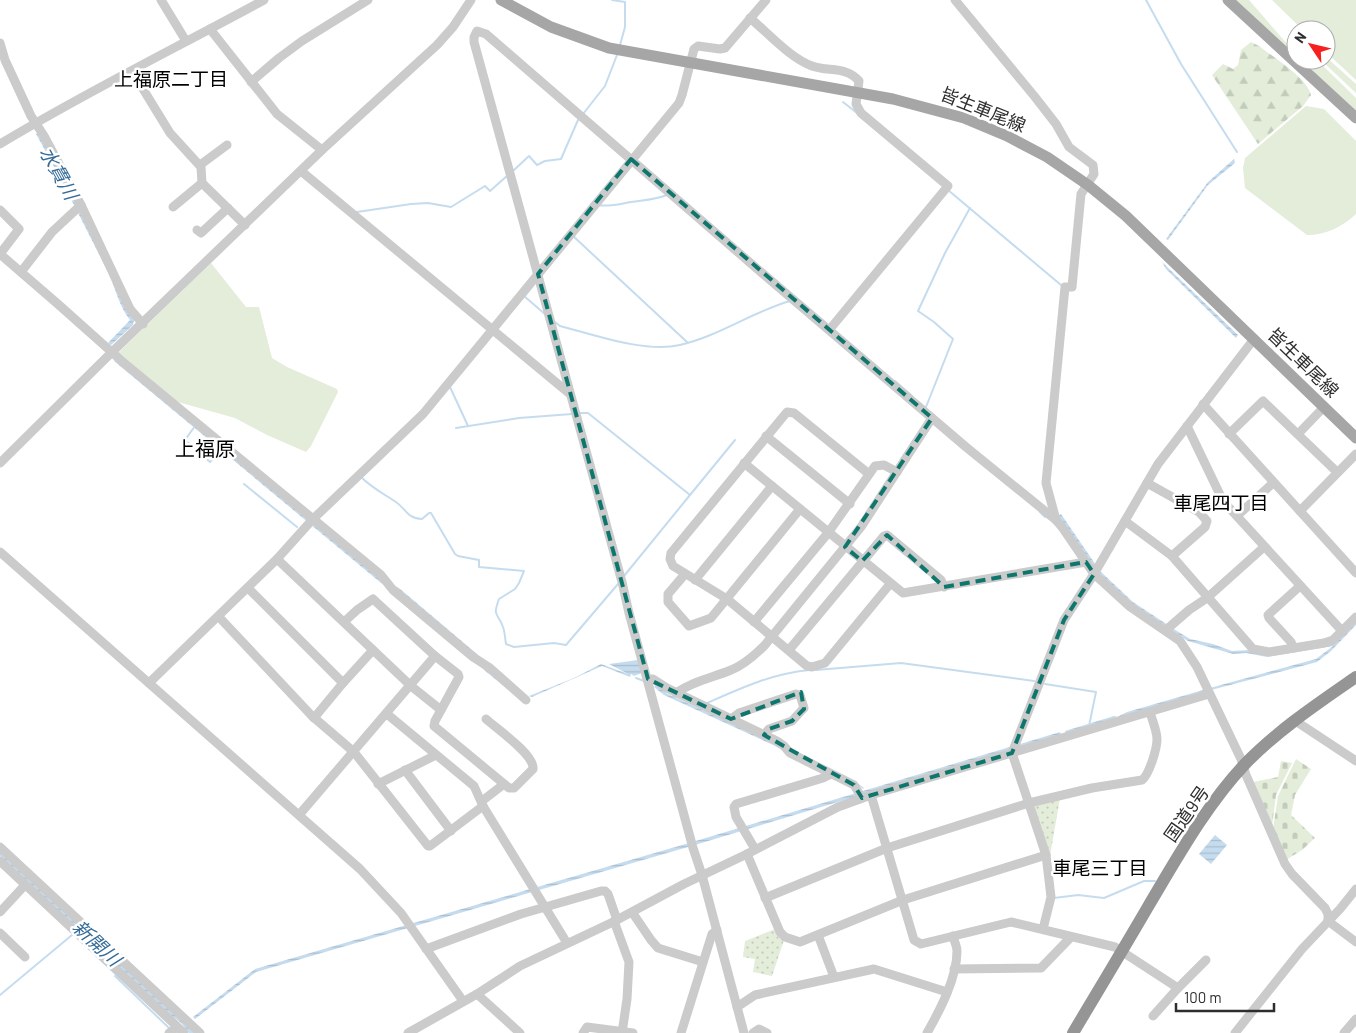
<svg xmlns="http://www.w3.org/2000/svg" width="1356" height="1033" font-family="Barlow,'Noto Sans JP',sans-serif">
<defs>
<pattern id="forest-firs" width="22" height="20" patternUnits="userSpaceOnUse" patternTransform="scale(1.25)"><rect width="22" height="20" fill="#e3edda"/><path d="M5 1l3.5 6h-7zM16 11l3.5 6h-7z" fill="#c3ccbb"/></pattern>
<pattern id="cemetery-stones" width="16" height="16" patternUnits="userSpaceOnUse" patternTransform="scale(1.25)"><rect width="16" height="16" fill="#e3edda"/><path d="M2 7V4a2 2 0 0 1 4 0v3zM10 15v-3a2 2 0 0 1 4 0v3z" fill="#c3ccbb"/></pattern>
<pattern id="park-dots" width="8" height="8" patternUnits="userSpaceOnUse" patternTransform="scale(1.25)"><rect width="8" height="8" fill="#e3edda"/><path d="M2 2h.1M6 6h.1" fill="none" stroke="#c3ccbb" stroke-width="1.8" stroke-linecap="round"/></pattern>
<pattern id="water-rules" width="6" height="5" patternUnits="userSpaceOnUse" patternTransform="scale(1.25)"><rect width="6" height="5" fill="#c5dcef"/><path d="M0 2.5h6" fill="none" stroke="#aabdcd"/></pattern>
</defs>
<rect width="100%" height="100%" fill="#fff"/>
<g fill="#e3edda">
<path d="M1232,0H1249L1296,54V58Z"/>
<path d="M1272,0H1356V80L1326,52V30H1303Z"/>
<path d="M1326,57L1356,84V93L1321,60H1326Z"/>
<path d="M1306,60H1317L1356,98V113L1315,73Z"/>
<path d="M1306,106L1324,109L1356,141V214C1342,227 1326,235 1307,235L1245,188L1243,168L1245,158Z"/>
<path d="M211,263L246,307H259L272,358L287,367L337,389L338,392L311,446L306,452L267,435L235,418L171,400L119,355V352Z"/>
</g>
<path fill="url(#forest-firs)" d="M1251,42L1259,46C1273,57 1307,78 1311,95L1303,106L1258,144L1212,75L1223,64L1233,69L1238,65L1241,50Z"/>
<g fill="url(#cemetery-stones)">
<path d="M1296,759L1311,769L1295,795L1291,815L1315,838L1302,850L1286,860L1273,829L1278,796Z"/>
<path d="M1281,761L1292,763L1276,795L1272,826L1253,782L1278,777Z"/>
</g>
<g fill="url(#park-dots)">
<path d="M1060,798L1050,856L1034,808L1036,804Z"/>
<path d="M775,929L779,938L784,940L772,976L753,972L755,959L743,957L745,941Z"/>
</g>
<g fill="url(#water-rules)">
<path d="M38,133L58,169L134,320L133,325L111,345L108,343L130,320C118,305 115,285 106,268C83,223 61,178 36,134Z"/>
<path d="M1234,159L1235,163L1208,185L1168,240L1166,239L1208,182Z"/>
<path d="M1162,262L1238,335L1236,338L1166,269Z"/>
<path d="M116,359L310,518L355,484L314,524L383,580L399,588L477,654L487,668L522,701L484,670L475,656L397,590L381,583L120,366L114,361Z"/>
<path d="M1061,514L1100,571L1133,602L1177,631L1190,639L1213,644L1232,651L1324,646L1356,621V625L1331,651L1317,662L1211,690L1066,733L1065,731L1114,716L1117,717L1127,712L1210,688L1316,659L1333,646L1267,657L1246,653L1233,654L1188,641L1131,604L1092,567L1058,516Z"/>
<path d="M638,660L642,673L634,676L631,674L630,677L602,666L532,697L529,696L574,678L601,664L628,674L609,664Z"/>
<path d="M656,685L668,694L783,747C797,749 809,759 822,766C836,773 852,778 864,788L863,789L856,783L664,695L654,687Z"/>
<path d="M1060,732L1061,735L688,847L256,972L195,1019L193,1017L255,969L689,843Z"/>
<path d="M1215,835L1227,845L1211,864L1199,854Z"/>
<path d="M0,850L196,1033H189L181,1023L168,1013L0,856Z"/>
</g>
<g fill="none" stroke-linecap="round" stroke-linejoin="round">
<g stroke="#c5dcef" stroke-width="2">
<path d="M612,0L625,2V27L620,45"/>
<path d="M1146,0L1181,64L1237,152"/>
<path d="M843,102L857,113"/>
<path d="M583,114L605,86L617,55"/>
<path d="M514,170L529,156L537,165L545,161L561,159L578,120"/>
<path d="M948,190L1061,285"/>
<path d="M598,205C610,207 619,204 631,202C644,200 654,200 667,195"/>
<path d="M357,212L411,204L428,203L451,207L485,186L490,191L508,175"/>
<path d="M573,236L687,342"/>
<path d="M524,296L546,315"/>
<path d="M555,322L560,326C595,335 645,353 680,345C719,336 752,312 790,301"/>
<path d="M895,381L912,396"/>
<path d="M450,387L468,426"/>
<path d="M926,407L953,339L934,322L918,311L945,253L970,208"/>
<path d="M580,413H588L690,495L735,440"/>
<path d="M195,426L185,440L210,462L214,458"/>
<path d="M456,428L519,418L572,414"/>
<path d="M361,477C372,488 384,494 396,502C406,509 408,519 422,519L429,513H431L455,554L458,556L479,560V567L524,571L519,583L515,589L499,599C492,618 498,612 503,627C505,632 505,639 506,644L514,647L554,643L566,645L618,584"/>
<path d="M244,484L297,527"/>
<path d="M1040,512L1045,517"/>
<path d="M624,576L690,495"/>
<path d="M816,670L901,663L1034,681"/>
<path d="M636,678L644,681"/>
<path d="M1045,684L1096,692L1089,726"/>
<path d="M707,703C741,688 771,674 809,670"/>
<path d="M1054,898L1078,895L1104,898L1144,881H1155"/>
<path d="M115,976L169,1028"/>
<path d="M0,995L72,935"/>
</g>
<g stroke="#cbcbcb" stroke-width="9">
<path d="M161,0L186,41"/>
<path d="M955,0L1035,97L1056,124L1069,147L1093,165L1094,174L1081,194L1072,287H1065L1046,483L1056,520"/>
<path d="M750,18C768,33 790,58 812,66C829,72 846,66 859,81L856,104L861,113L948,186L830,329"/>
<path d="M210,29L277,114L322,150"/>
<path d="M0,43L5,60L31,116L44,136L81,205L130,309L143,324"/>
<path d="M132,71L170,133L201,167L202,183L245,225"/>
<path d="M251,82L279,58L302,41L368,0"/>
<path d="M0,144C86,92 176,48 264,0"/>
<path d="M200,165L227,145"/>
<path d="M301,171L570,394"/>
<path d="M173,207L202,183"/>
<path d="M0,210L19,229L0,254"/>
<path d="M197,230L201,233L228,208"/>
<path d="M0,254L59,305L124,363L381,575L393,590L473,657L490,668L526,700"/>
<path d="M21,272L52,232L81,205"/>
<path d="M1203,404L1356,573"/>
<path d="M1187,426L1223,501L1343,632"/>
<path d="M1229,434L1263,401L1337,472"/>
<path d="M1298,434L1324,407"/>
<path d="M766,436L850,504"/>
<path d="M0,463L112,352L322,150L437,45L453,27L471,0"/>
<path d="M744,463L903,593L1086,562"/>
<path d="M869,474L794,413L787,412L671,553L670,559L673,566L727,599L807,666L812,667L825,663L890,584"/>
<path d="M1147,483L1199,512L1207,521L1205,527L1172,556"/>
<path d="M1300,511L1356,454"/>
<path d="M1237,516L1273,483"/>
<path d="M1125,521L1172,556L1253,649L1269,652L1324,643L1333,640L1356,617"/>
<path d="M0,552L360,869L401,913L463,1001"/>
<path d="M277,559L411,686L441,710"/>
<path d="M685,574L668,594V602L689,626L711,618L800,509"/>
<path d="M695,580L772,486"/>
<path d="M248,588L343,683L314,718"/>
<path d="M219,617L312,716L354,752L428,846H430L483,806"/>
<path d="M754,622L828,533L875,466L884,465L897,472"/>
<path d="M1166,630L1189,610L1207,598L1264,547"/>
<path d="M1293,647L1291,642L1269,618L1268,615L1300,586"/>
<path d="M789,650L884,536L887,535L941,580L944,587"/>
<path d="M435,656L458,674L459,677L435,721L434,726L509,788H514L533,769C535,755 497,729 486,719"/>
<path d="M648,679H653L667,688L777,741L784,746L790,753L854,785L862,798"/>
<path d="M149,683L277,559L312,520L423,414L679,103L682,95L694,49L698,46L720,49L725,48L766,0"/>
<path d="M343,683L373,650"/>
<path d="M676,693C693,681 712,678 731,670C744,665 755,655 765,645L861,527L932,418"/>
<path d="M387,714L474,786L483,806L567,943"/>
<path d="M731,719L739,713L796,694L800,695L804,708L802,710L792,721L769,729L764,735"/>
<path d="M1294,720L1356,761"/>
<path d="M405,770L451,831"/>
<path d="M378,784L436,755"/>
<path d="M871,795L914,940L921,944L1011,922L1115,947L1178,988"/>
<path d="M482,801L504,784"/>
<path d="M299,815L435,656L373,599L357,610L344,622"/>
<path d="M0,847L200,1033"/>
<path d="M755,849L736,817L734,807L736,804L823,778L831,774"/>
<path d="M747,854L780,932L785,937L800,942L903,900L1046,855"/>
<path d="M0,861L184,1033"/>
<path d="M765,898L887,848L1029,803L1092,788L1142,780C1149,775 1157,749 1157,739C1157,731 1152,720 1150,712"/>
<path d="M0,912L25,885"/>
<path d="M632,912L651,940L658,948L703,962"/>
<path d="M614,921L629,962L627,999L622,1033"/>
<path d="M1328,921L1356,942"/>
<path d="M1043,929L1051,897L1046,855L1012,753L1064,620L1094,574L1158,464L1254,339"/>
<path d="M0,933L25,957"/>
<path d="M818,935L834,977"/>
<path d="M426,949L521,914L601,891H605L608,894L617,920"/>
<path d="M954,969L1041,968L1071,937"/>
<path d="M477,994L520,1033"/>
<path d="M737,1007L755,995L874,969L947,992"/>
<path d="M1153,1016L1178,988L1206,960"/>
<path d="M169,1033L177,1027"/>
<path d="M408,1033L477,994L520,966L613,922L684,884L747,854L838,807L871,795L1209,694"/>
<path d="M583,1033L587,1027L633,1033"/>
<path d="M681,1033L712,934L717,930"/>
<path d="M744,1033L702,875L693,848L629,613L622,582L474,42V37L477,31L486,34L762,273L966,447L1056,520L1062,527L1094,574L1129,606L1180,641L1197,667L1241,759L1246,775L1285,864L1292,874L1325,908L1328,914V921"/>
<path d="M753,1033L759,1029L767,1033"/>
<path d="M927,1033C940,1010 957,978 957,951C957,946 954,941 953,936"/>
<path d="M1235,1033L1302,949L1340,909L1356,889"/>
<path d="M1344,1033L1356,1019"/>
</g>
<g stroke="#a6a6a6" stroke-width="11">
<path d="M501,0L551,27L609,48L893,99L964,118L1007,136L1047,157L1088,185L1126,216L1356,438"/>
<path d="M1228,0L1356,118"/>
</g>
<path stroke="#959595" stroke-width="12" d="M1073,1033C1098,991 1124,948 1149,905C1177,858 1207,804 1245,764C1278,730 1317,704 1356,677"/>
</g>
<path fill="none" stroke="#0f766e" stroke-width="4" stroke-dasharray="10 6" stroke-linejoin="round" d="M631,159L932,418L845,547L862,561L887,535L944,587L1086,562L1094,574L1064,620L1012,753L862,798L854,785L764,735L769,729L792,721L804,709L801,692L731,719L648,679L538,274Z"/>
<g text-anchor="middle" stroke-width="5" stroke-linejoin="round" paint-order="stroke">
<g font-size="18" fill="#2e2e2e" stroke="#fff">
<text transform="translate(983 110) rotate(22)" y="6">皆生車尾線</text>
<text transform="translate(1303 363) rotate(44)" y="6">皆生車尾線</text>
<text transform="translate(1187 814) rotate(-55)" y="6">国道9号</text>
</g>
<g font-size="19" fill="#000" stroke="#fff">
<text x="171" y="86">上福原二丁目</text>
<text x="1221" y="510">車尾四丁目</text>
<text x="1100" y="875">車尾三丁目</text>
</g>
<g font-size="19" font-style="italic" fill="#346b98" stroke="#fff">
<text transform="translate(59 173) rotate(61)" y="7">水貫川</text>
<text transform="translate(97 943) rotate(43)" y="7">新開川</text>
</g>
<g font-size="20" fill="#000" stroke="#fff">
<text x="205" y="456">上福原</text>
</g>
</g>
<g transform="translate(1311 45) rotate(305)"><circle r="24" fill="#ffffff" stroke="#ababab"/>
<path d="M0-4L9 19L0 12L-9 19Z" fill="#f62021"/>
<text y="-8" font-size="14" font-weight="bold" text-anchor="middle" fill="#2e2e2e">N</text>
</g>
<path d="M1176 1003v8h98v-8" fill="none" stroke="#2e2e2e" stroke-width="2.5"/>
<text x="1184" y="1003" font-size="15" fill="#2e2e2e" stroke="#ffffff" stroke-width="4" paint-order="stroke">100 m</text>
</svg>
